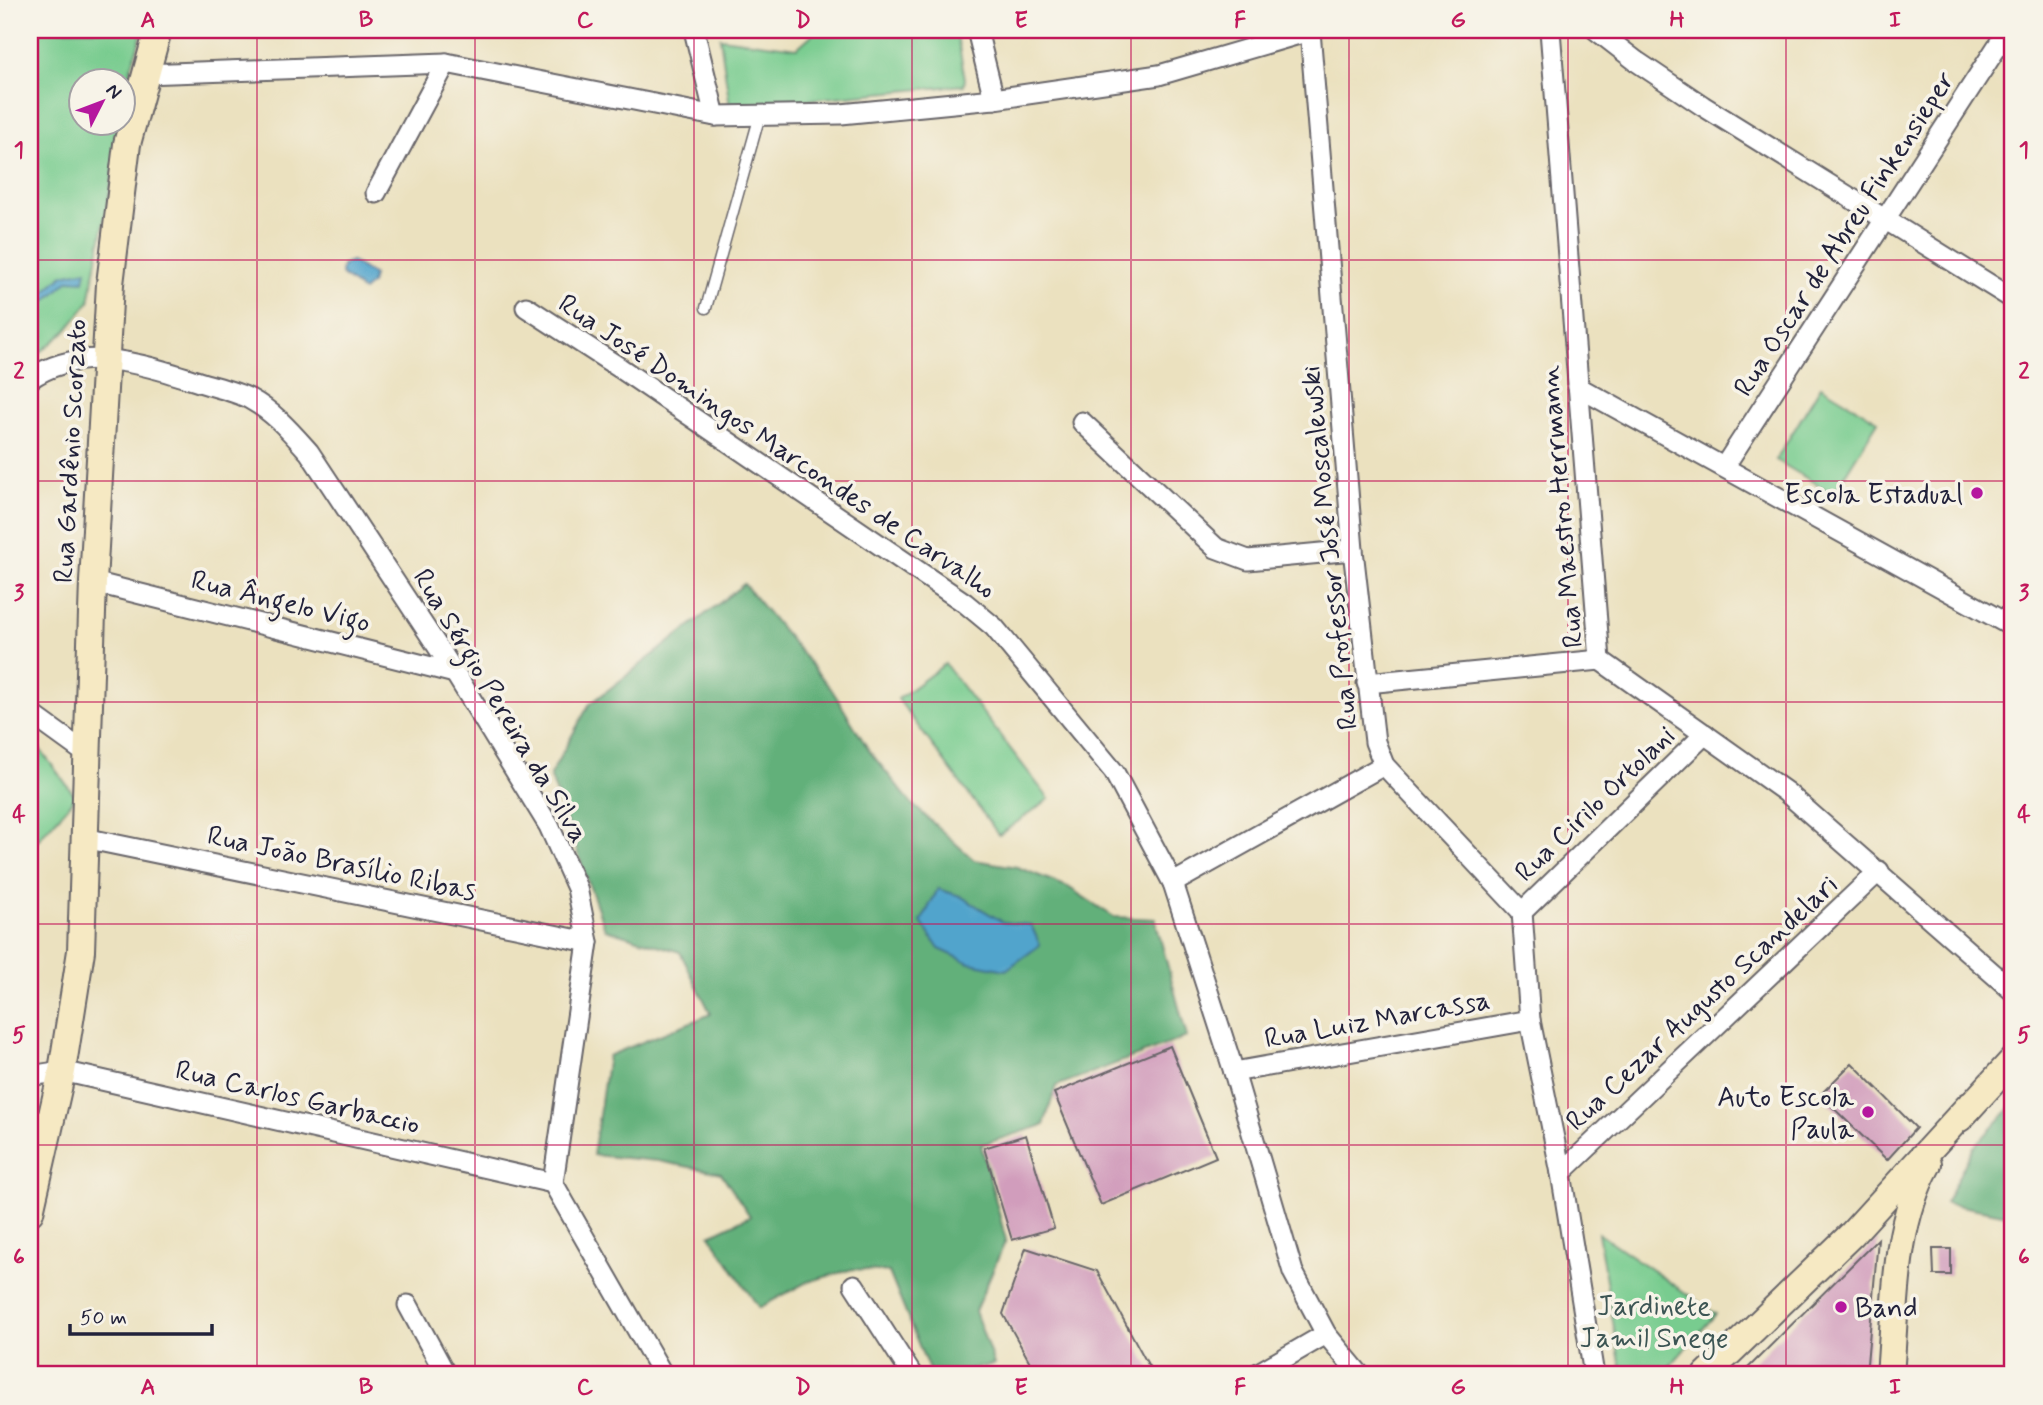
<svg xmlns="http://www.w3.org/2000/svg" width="2043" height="1405" font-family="Mynerve,sans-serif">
<rect width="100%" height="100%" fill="#f7f3e8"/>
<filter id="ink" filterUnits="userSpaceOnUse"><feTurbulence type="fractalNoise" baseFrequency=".0143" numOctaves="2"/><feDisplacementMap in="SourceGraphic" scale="14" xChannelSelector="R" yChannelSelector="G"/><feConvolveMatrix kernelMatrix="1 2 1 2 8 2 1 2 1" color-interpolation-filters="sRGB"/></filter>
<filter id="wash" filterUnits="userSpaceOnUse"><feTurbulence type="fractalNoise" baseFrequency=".00686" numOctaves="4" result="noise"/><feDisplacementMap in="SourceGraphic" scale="28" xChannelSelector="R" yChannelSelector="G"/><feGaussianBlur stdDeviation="1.57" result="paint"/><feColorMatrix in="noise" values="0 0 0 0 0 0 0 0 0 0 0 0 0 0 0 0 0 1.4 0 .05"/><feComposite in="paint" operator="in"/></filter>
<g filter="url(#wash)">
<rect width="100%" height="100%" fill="#ebe1bf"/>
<g fill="#78cc8f" stroke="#4d7765" stroke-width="2">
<path d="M30,30H143L131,68L123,116L122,80H80V122L122,123L119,142L89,302L66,331L30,361Z"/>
<path d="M813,30H956L965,79L964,85L730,107L720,38L797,48L814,33Z"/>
<path d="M1821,386L1878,421L1833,494L1776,460Z"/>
<path d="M945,664L1049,799L999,835L898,699Z"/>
<path d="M30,736L76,797L30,849Z"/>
<path d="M1598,1233L1716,1314L1662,1375H1622Z"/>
</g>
<g fill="#62b07a" stroke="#42695a" stroke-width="2">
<path d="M744,584L832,690L870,752L912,804L974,860L1017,867L1068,887L1114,917L1155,919L1187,1037L1056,1086L1044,1125L981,1145L1006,1240L975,1311L994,1364L947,1375H931L889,1272L853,1269L807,1282L759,1308L710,1235L750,1216L721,1173L658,1161L593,1155L608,1056L711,1014L680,952L605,929L550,775L589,705Z"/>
<path d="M2013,1105V1216L1945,1203L1973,1148Z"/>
</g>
<g fill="#51a4cc" stroke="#3a6384" stroke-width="2">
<path d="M351,261L373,275L371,284L363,291L341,274L342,266Z"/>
<path d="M86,270L84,281L69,280L30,315V305L63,275Z"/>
<path d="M938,889L960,896L1003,922L1031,925L1040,945L1006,970L970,963L939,949L921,922Z"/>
</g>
<g id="blocks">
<g fill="#d19dbc">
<path d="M1170,1046L1216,1157L1101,1205L1054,1093Z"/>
<path d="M1852,1063L1916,1128L1887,1160L1820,1095Z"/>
<path d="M1026,1135L1054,1228L1012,1240L984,1148Z"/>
<path d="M1878,1239L1866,1375H1741Z"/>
<path d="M1026,1248L1097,1271L1151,1370L1142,1375H1037L1003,1314Z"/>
<path d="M1933,1249H1951V1275H1934Z"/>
</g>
</g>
</g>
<g filter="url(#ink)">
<use href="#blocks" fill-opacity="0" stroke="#686569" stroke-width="2"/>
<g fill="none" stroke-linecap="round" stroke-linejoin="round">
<defs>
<path id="lane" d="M706,308L760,115"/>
<g id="street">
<path d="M694,30L715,116"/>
<path d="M977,30L994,99"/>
<path d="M1550,30L1600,660L1786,792L2013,991"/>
<path d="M1596,30L1636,61L1703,106L2013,299"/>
<path d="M1310,31L1353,550L1375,742L1384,765L1522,912L1530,1020L1561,1173L1594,1375"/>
<path d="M144,74L446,63L715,116L841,114L994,99L1159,75L1313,30"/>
<path d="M376,193L446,63"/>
<path d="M526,307L620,368L965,603L994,627L1114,772L1173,883L1234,1072L1293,1272L1326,1334L1360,1375"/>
<path d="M30,379C83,343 142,364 199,382C215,387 235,391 250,399C274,412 291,432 309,452L455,673L549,826L577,888L588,942L553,1183L663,1375"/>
<path d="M1578,387L2013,627"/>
<path d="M1082,422L1216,548L1248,560L1353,550"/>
<path d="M1724,467L2008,30"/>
<path d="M93,582L455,673"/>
<path d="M1367,683L1600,660"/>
<path d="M30,713L88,755"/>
<path d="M84,838L588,942"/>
<path d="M1173,883L1384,765"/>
<path d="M1522,912L1705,734"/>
<path d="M1234,1072L1530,1020"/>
<path d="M30,1076L62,1071L553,1183"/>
<path d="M1561,1173L1879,871"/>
<path d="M854,1285L912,1375"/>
<path d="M408,1305L446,1375"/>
<path d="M1255,1375L1326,1334"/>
</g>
<g id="secondary">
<path d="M1960,1118L2013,1060"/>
<path d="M30,1212L62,1071L81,951L93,582L110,284L127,144L158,30"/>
<path d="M1706,1375L1852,1234L1969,1106"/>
<path d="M1890,1375C1896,1306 1893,1226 1928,1164"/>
</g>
</defs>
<use href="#lane" stroke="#686569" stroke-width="13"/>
<use href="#street" stroke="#686569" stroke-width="23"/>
<use href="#secondary" stroke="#686569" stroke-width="30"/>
<use href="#lane" stroke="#fff" stroke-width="10"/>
<use href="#street" stroke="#fff" stroke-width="19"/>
<use href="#secondary" stroke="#f6e9c3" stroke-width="26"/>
</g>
</g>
<path fill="none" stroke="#c2185b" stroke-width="2" stroke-opacity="0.55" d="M257,30V1375M475,30V1375M694,30V1375M912,30V1375M1131,30V1375M1349,30V1375M1568,30V1375M1786,30V1375M30,260H2013M30,481H2013M30,702H2013M30,924H2013M30,1145H2013"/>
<g fill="#b5179e" stroke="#f7f3e8" stroke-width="2.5">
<circle cx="1977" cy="493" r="7"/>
<circle cx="1868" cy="1112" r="7"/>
<circle cx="1841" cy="1307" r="7"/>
</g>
<g text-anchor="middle" stroke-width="7" stroke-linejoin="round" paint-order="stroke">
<g font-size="28" fill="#22223b" stroke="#f7f3e8">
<text transform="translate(1843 233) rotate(-57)" y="10">Rua Oscar de Abreu Finkensieper</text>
<text transform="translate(778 445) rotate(34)" y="10">Rua José Domingos Marcondes de Carvalho</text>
<text transform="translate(69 451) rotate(-87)" y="10">Rua Gardênio Scorzato</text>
<text transform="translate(1560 507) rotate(-95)" y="10">Rua Maestro Herrmann</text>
<text transform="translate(1328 548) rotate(-96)" y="10">Rua Professor José Moscalewski</text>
<text transform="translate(281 600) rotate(14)" y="10">Rua Ângelo Vigo</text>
<text transform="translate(502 705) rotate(59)" y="10">Rua Sérgio Pereira da Silva</text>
<text transform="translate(1594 803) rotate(-44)" y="10">Rua Cirilo Ortolani</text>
<text transform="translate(342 862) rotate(12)" y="10">Rua João Brasílio Ribas</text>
<text transform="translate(1701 1002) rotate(-43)" y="10">Rua Cezar Augusto Scandelari</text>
<text transform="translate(1377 1018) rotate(-10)" y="10">Rua Luiz Marcassa</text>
<text transform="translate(298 1096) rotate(13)" y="10">Rua Carlos Garbaccio</text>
</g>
<g font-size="28" fill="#22223b" stroke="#f7f3e8" text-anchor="end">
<text x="1963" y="503">Escola Estadual</text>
<text x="1854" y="1106">Auto Escola<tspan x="1854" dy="32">Paula</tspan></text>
<text x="1855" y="1317" text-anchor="start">Band</text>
</g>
<g font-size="28" fill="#3c5554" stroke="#f7f3e8">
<text x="1654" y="1315">Jardinete<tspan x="1654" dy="32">Jamil Snege</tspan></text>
</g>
</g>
<rect width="2043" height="1405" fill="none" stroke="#f7f3e8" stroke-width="77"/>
<g transform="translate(102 102) rotate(48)"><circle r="33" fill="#f7f3e8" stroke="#a29fa3" stroke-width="2"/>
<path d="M0-5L12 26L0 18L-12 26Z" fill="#b5179e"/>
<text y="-10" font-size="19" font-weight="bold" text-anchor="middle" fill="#22223b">N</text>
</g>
<path d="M70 1324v10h142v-10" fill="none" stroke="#22223b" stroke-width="3.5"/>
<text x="80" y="1324" font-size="21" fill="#22223b" stroke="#f7f3e8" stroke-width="5" paint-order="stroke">50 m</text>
<rect x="38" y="38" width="1966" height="1328" fill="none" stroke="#c2185b" stroke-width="2.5"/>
<g font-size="23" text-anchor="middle" font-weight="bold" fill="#c2185b">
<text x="148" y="27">A</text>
<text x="366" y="27">B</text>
<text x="585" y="27">C</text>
<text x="803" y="27">D</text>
<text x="1021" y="27">E</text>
<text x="1240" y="27">F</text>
<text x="1458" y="27">G</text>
<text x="1677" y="27">H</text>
<text x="1895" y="27">I</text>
<text x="19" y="157">1</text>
<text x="2024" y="157">1</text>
<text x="19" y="378">2</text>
<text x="2024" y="378">2</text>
<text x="19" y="600">3</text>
<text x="2024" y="600">3</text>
<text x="19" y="821">4</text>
<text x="2024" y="821">4</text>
<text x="19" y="1042">5</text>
<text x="2024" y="1042">5</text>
<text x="19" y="1264">6</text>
<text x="2024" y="1264">6</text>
<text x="148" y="1394">A</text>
<text x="366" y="1394">B</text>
<text x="585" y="1394">C</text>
<text x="803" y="1394">D</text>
<text x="1021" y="1394">E</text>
<text x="1240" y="1394">F</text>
<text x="1458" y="1394">G</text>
<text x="1677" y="1394">H</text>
<text x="1895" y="1394">I</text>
</g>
</svg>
